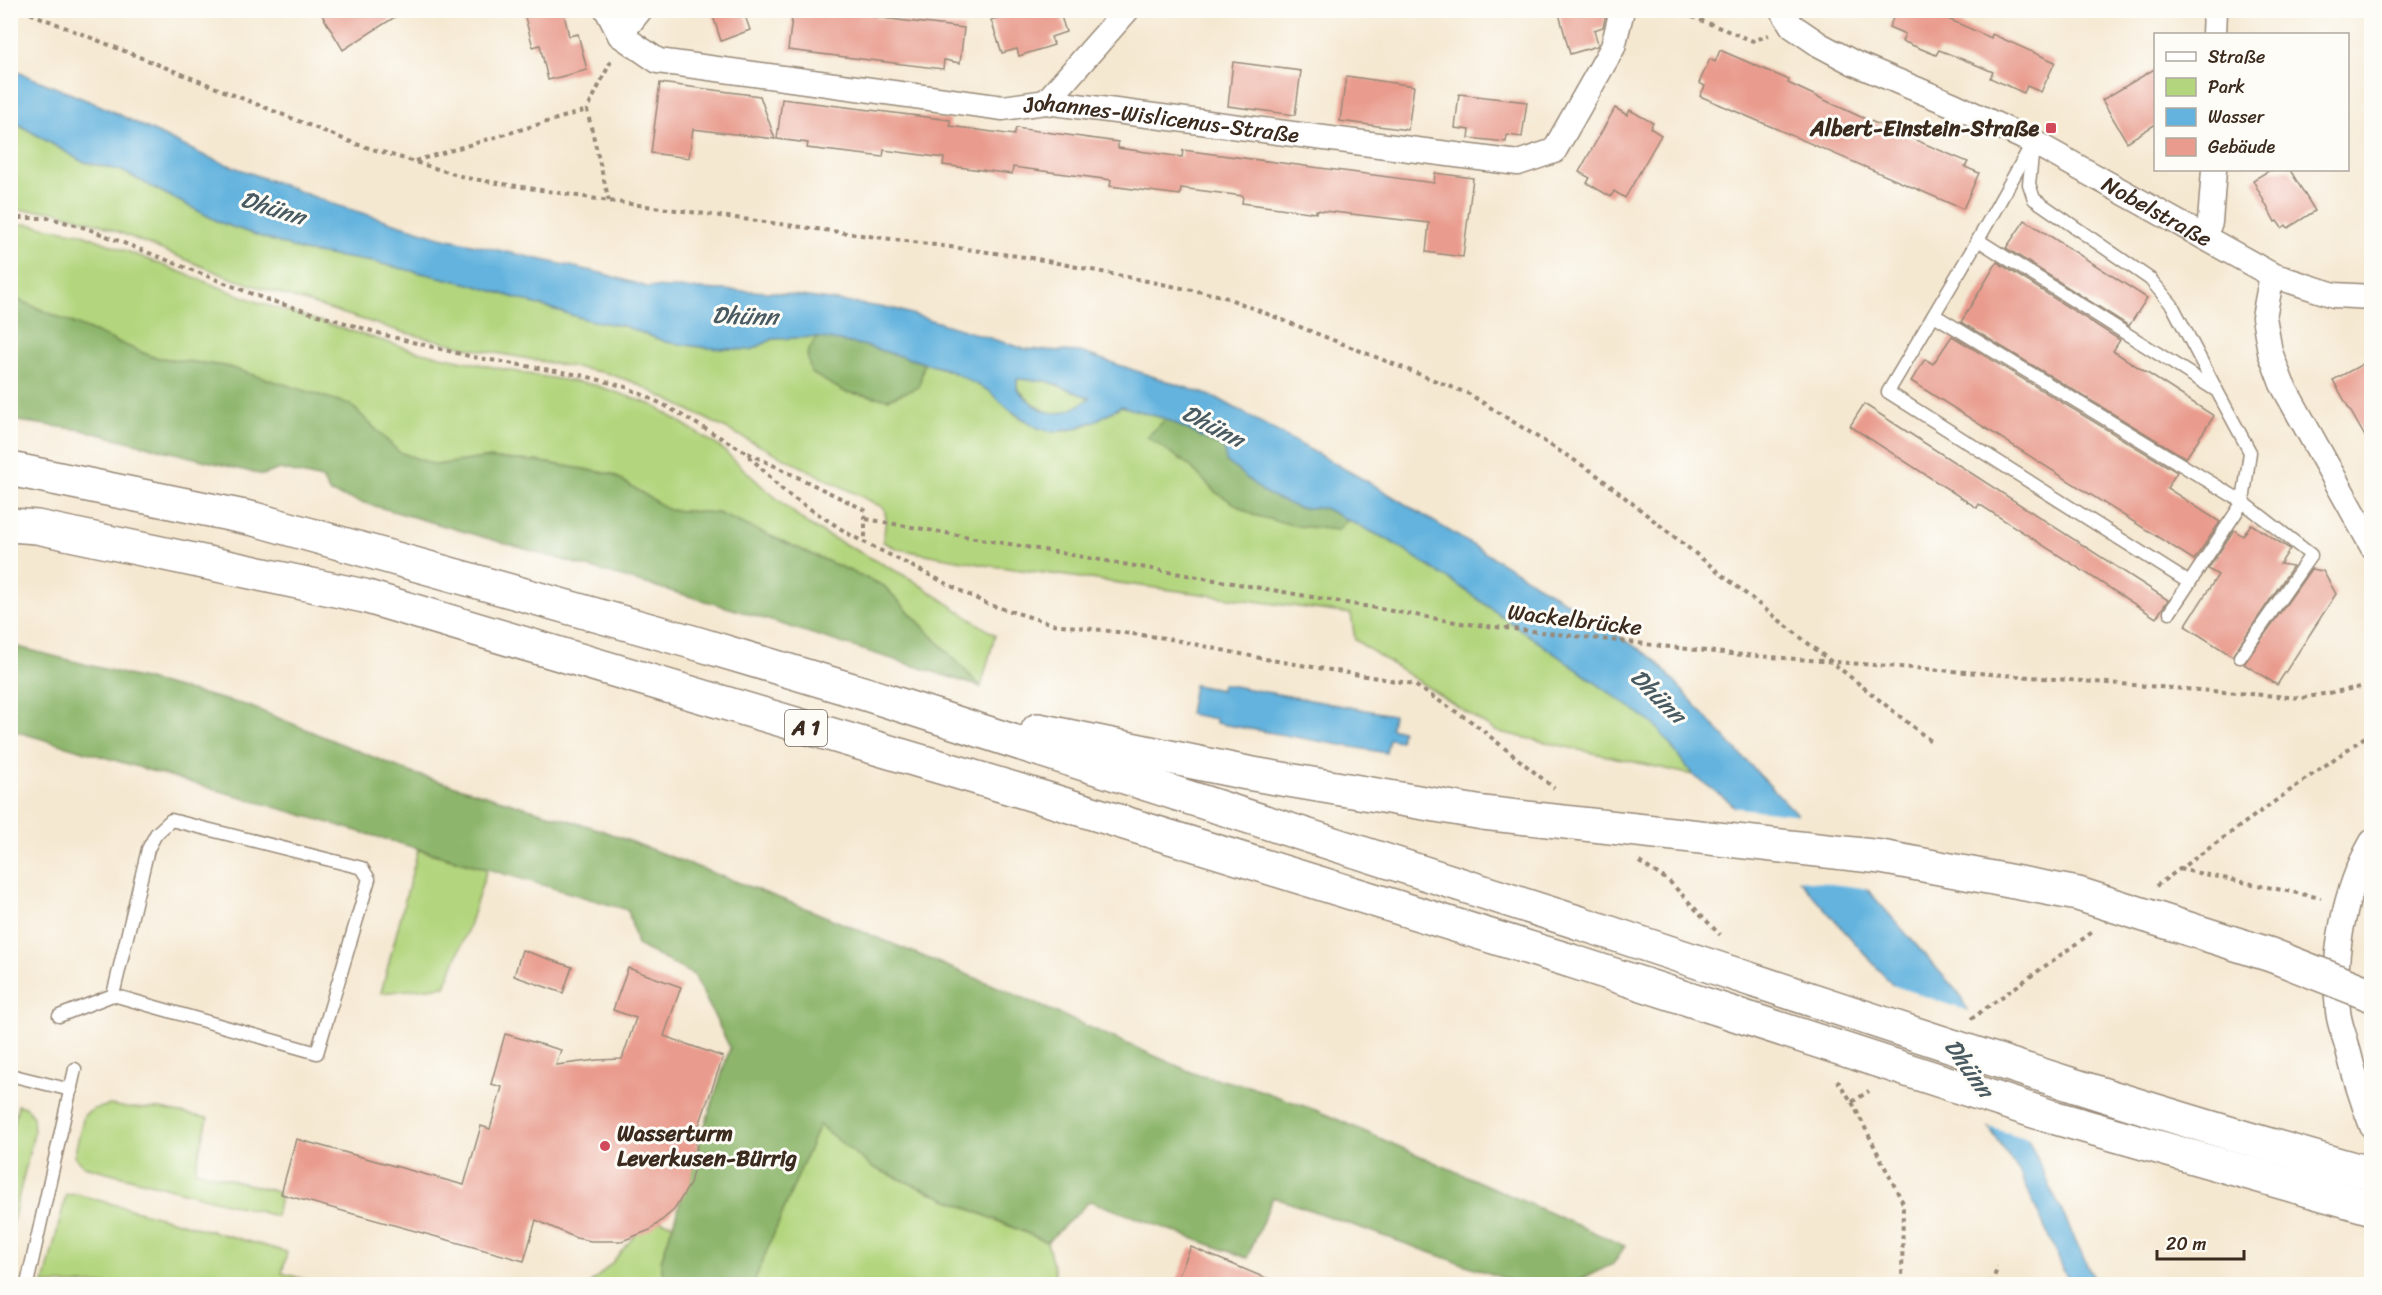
<svg xmlns="http://www.w3.org/2000/svg" width="2382" height="1295" font-family="Sriracha,sans-serif">
<rect width="100%" height="100%" fill="#fdfcf7"/>
<filter id="ink" filterUnits="userSpaceOnUse"><feTurbulence type="fractalNoise" baseFrequency=".0167" numOctaves="2"/><feDisplacementMap in="SourceGraphic" scale="12" xChannelSelector="R" yChannelSelector="G"/><feConvolveMatrix kernelMatrix="1 2 1 2 8 2 1 2 1" color-interpolation-filters="sRGB"/></filter>
<filter id="wash" filterUnits="userSpaceOnUse"><feTurbulence type="fractalNoise" baseFrequency=".008" numOctaves="4" result="noise"/><feDisplacementMap in="SourceGraphic" scale="24" xChannelSelector="R" yChannelSelector="G"/><feGaussianBlur stdDeviation="1.35" result="paint"/><feColorMatrix in="noise" values="0 0 0 0 0 0 0 0 0 0 0 0 0 0 0 0 0 1.4 0 .05"/><feComposite in="paint" operator="in"/></filter>
<g filter="url(#wash)">
<rect width="100%" height="100%" fill="#f5e8d1"/>
<g fill="#b2d57d" stroke="#76804e" stroke-width="1.5">
<path d="M11,120L81,161L122,171L221,223L303,251L373,262L470,284L588,320L624,326L666,342L707,348L751,350L773,339L816,337L807,354L845,392L888,399L919,387L924,363C947,369 968,378 988,390C997,396 1003,405 1012,412C1056,444 1078,431 1121,406L1166,419L1148,437L1190,466L1215,492L1337,530L1348,520L1390,541L1455,583L1655,725L1693,775L1495,731L1355,640L1351,614L985,565L898,549L883,542L886,518L884,508L633,382L606,373L474,349L402,332L233,279L99,224L55,211L11,210Z"/>
<path d="M26,224L80,233L260,303L416,351L527,374L595,385L653,405L720,447L763,487L810,526L911,579L995,635L981,687L884,586L718,513L669,510L612,474L536,461L484,458L436,465L399,453L351,405L225,366L153,357L11,297V225Z"/>
<path d="M1017,379L1047,381L1090,398C1058,422 1044,416 1017,388Z"/>
<path d="M418,850L487,869L469,926L445,986L381,993Z"/>
<path d="M18,1105L27,1108L33,1117L34,1133L11,1228V1135Z"/>
<path d="M110,1105L127,1108L160,1109L208,1118L195,1170L277,1192L280,1197L276,1216L84,1166L74,1156L84,1115L94,1109Z"/>
<path d="M819,1125L872,1167L1047,1242L1058,1284H753Z"/>
<path d="M76,1194L287,1252L282,1273L321,1284H44L66,1195Z"/>
<path d="M649,1218L673,1224L661,1261L664,1284H590L611,1264Z"/>
</g>
<g fill="#8db66c" stroke="#647045" stroke-width="1.5">
<path d="M11,297L153,357L225,366L351,405L399,452L436,465L484,458L536,461L612,474L669,510L718,513L884,586L981,687L733,609L330,493L322,479L280,469L263,475L82,430L11,420Z"/>
<path d="M816,337L862,345L924,363L919,387L888,399L845,392L811,373L807,354Z"/>
<path d="M1166,419L1225,448L1298,508H1324L1348,520L1338,530L1297,526L1253,515L1215,492L1190,466L1147,437Z"/>
<path d="M10,645L249,706L412,773L598,829L805,908L1000,988L1198,1075L1248,1086L1318,1111L1625,1246L1613,1264L1571,1284H1520L1273,1197L1247,1258L1090,1201L1047,1242L872,1167L819,1125L753,1284H664L661,1261L730,1048L694,975L637,945L628,910L11,730Z"/>
</g>
<g fill="#63b3de" stroke="#4f6e7e" stroke-width="1.5" fill-rule="evenodd">
<path d="M10,69L101,106L207,157L336,205L440,237L601,273L647,287L772,292L895,309L1025,349L1080,352L1217,398L1377,487L1581,611L1654,659L1735,749L1852,872L1960,995L2096,1284H2070L2021,1175L1896,989L1730,802L1693,775L1655,725L1455,583L1390,541L1324,508H1298L1265,493L1226,461L1224,448L1166,419L1121,406L1097,420L1073,429L1053,432L1038,428L1011,411L989,391L949,370L862,345L816,337L773,339L751,350L707,348L666,342L624,326L588,320L470,284L373,262L303,251L221,223L122,171L81,161L11,120ZM1017,379L1047,381L1090,398C1057,422 1043,416 1017,389Z"/>
<path d="M1222,684L1393,715L1391,728L1402,731L1400,741L1389,739L1386,753L1216,723V719L1189,714L1194,685L1221,690Z"/>
</g>
<g fill="#f5e8d1">
<path d="M1730,807L1802,815L1871,889L1794,879Z"/>
<path d="M1886,983L1971,1012L2032,1140L1982,1125L1940,1056Z"/>
</g>
<g id="blocks">
<g fill="#e99c8e">
<path d="M319,10H406L343,50Z"/>
<path d="M523,10H563L569,36L578,34L587,70L548,80L540,45L533,47Z"/>
<path d="M711,10H743L750,30L721,41Z"/>
<path d="M793,10H875L874,17L964,28L960,63L944,60L943,69L788,50Z"/>
<path d="M1021,10H1059L1066,32L1051,37L1054,45L1019,56L1017,49L1002,53L991,20Z"/>
<path d="M1558,10H1607L1603,27L1594,30L1598,44L1597,46L1570,54Z"/>
<path d="M1897,10H1928L1991,38L1992,34L2055,62L2041,92L2027,86L2024,93L1990,78L1993,72L1972,63L1939,50L1936,55L1902,41L1905,34L1889,27Z"/>
<path d="M1720,50L1789,80L1788,83L1861,117L1968,162L1965,167L1979,173L1963,209L1700,96L1705,86L1699,83L1710,59L1715,62Z"/>
<path d="M1233,62L1301,71L1295,115L1228,106Z"/>
<path d="M2156,68V124L2127,142L2102,100Z"/>
<path d="M1346,76L1414,86L1408,130L1340,121Z"/>
<path d="M660,83L760,96L775,139L693,129L689,158L651,153Z"/>
<path d="M1459,94L1527,102L1522,137L1507,135L1506,142L1469,138L1470,130L1455,128Z"/>
<path d="M782,99L950,120V126L1014,135L1016,128L1118,142V148L1182,157L1183,150L1434,183L1435,173L1473,178L1463,257L1426,252L1429,223L1316,210V213L1242,203L1243,196L1181,188L1180,195L1110,186L1111,180L1013,167L1012,174L943,165L944,158L884,150L883,157L807,148L808,143L777,139Z"/>
<path d="M1615,108L1627,115L1630,110L1653,123L1650,128L1661,135L1625,198L1614,191L1611,197L1587,183L1590,178L1579,172Z"/>
<path d="M2270,170H2290L2315,211L2288,228L2286,225L2282,228L2277,221L2275,222L2253,180Z"/>
<path d="M2025,220L2147,298L2129,326L2006,248Z"/>
<path d="M1997,262L2120,340L2113,351L2214,416L2186,458L1961,322Z"/>
<path d="M1952,336L2177,472L2167,488L2220,522L2194,560L1911,381L1925,359L1933,364Z"/>
<path d="M2372,359V449L2333,380Z"/>
<path d="M1864,404L2168,600L2156,618L1979,504L1977,508L1850,426Z"/>
<path d="M2251,524L2290,549L2280,564L2293,566L2232,656L2185,626L2218,575L2208,569L2234,530L2243,536Z"/>
<path d="M2311,569L2323,571L2336,594L2277,685L2244,664Z"/>
<path d="M522,950L572,967L563,993L514,976Z"/>
<path d="M628,968L681,987L664,1036L723,1057L696,1134L697,1154L690,1184L674,1210L650,1230L622,1241H591L576,1238L536,1220L524,1261L281,1194L296,1139L464,1185L481,1126L490,1129L502,1087L491,1084L505,1034L561,1050L556,1065L597,1060L622,1059L636,1018L613,1010Z"/>
<path d="M1191,1247L1280,1284H1175Z"/>
</g>
</g>
</g>
<g filter="url(#ink)">
<use href="#blocks" fill-opacity="0" stroke="#988978" stroke-width="1.5"/>
<g fill="none" stroke-linecap="round" stroke-linejoin="round">
<defs>
<g id="service">
<path d="M2033,142L1978,240L1888,392L2188,582"/>
<path d="M2033,147L2029,184L2034,199L2150,279L2172,305L2217,391"/>
<path d="M1934,315L2243,502L2250,452L2217,391L1978,240"/>
<path d="M2170,612L2243,502L2311,555L2240,657"/>
<path d="M59,1016L113,995L317,1053L369,879L362,868L171,820L156,834L148,849L113,995"/>
<path d="M10,1075L71,1090"/>
<path d="M27,1284L75,1069"/>
</g>
<g id="minor">
<path id="s1" d="M607,10L620,35L658,61L1003,108L1046,102L1518,163L1554,151L1613,47L1622,10"/>
<path id="s2" d="M1782,10L1792,26L1820,45L1854,63L1954,105L2033,142L2272,275L2334,295L2372,297"/>
<path d="M2214,34L2215,10"/>
<path d="M620,35L640,10"/>
<path d="M1046,102L1127,10"/>
<path d="M2204,237L2210,222L2214,170"/>
<path d="M2272,275L2264,317L2270,352L2282,384L2372,546"/>
<path d="M2372,842C2344,891 2332,955 2338,1011C2339,1022 2343,1032 2346,1042C2353,1071 2361,1098 2372,1126"/>
</g>
<g id="motorway">
<path d="M10,469L254,519L692,642L866,694L1580,923"/>
<path d="M10,525L37,527L364,596L1021,791L1568,960"/>
<path d="M1038,730L1247,773L1483,813"/>
</g>
</defs>
<use href="#service" stroke="#988978" stroke-width="15"/>
<use href="#minor" stroke="#988978" stroke-width="27"/>
<use href="#motorway" stroke="#988978" stroke-width="36"/>
<g stroke="#988978" stroke-width="4" stroke-dasharray="4.5 4.5" stroke-linecap="butt">
<path d="M22,10L356,144L467,178L609,201L1032,258L1222,296L1469,394L1593,472L1932,742"/>
<path d="M1675,10L1753,41L1769,35"/>
<path d="M415,161L587,110"/>
<path d="M609,201L587,110L611,61"/>
<path d="M10,218H50L86,228L265,299L392,337L473,357L585,376L626,387L664,405L744,451L787,494L852,536L987,604L1053,624L1165,638L1260,658L1413,684L1472,722L1554,788"/>
<path d="M748,453L865,510V542"/>
<path d="M866,519L1461,623L1732,654L2302,698L2366,686L2372,682"/>
<path d="M1639,862L1669,881L1720,935"/>
<path d="M2179,869L2321,898"/>
<path d="M2156,886L2372,732"/>
<path d="M1971,1019L2094,931"/>
<path d="M1837,1080L1852,1102L1903,1203L1902,1284"/>
<path d="M1852,1102L1869,1091"/>
<path d="M1991,1284L1998,1267"/>
</g>
<use href="#service" stroke="#fff" stroke-width="12"/>
<use href="#minor" stroke="#fff" stroke-width="24"/>
<use href="#motorway" stroke="#fff" stroke-width="33"/>
<defs>
<g id="motorway-bridge">
<path d="M1483,813L1881,857L2078,894L2271,955L2372,995"/>
<path d="M1580,923C1843,1009 2105,1101 2372,1174"/>
<path d="M1568,960L2049,1116L2372,1208"/>
</g>
</defs>
<use href="#motorway-bridge" stroke="#988978" stroke-width="36" stroke-linecap="butt"/>
<use href="#motorway-bridge" stroke="#fff" stroke-width="33"/>
</g>
</g>
<g fill="#d1495b" stroke="#fdfcf7" stroke-width="2">
<rect x="2045" y="122" width="12" height="12" rx="3"/>
<circle cx="605" cy="1146" r="6"/>
</g>
<g text-anchor="middle" stroke-width="6" stroke-linejoin="round" paint-order="stroke">
<rect fill="#fdfcf7" stroke="#75695f" stroke-width="1.5" x="785" y="710" width="42" height="36" rx="4.5"/>
<g font-size="21" font-weight="bold" fill="#3b2a1e">
<text x="806" y="735">A 1</text>
</g>
<g font-size="22" fill="#3b2a1e" stroke="#fdfcf7">
<text dy="8" stroke="none"><textPath href="#s1" startOffset="582">Johannes-Wislicenus-Straße</textPath></text>
<text dy="8" stroke="none"><textPath href="#s2" startOffset="429">Nobelstraße</textPath></text>
<text transform="translate(1575 619) rotate(7)" y="8">Wackelbrücke</text>
</g>
<g font-size="22" font-weight="bold" fill="#3b2a1e" stroke="#fdfcf7" text-anchor="end">
<text x="2039" y="136">Albert-Einstein-Straße</text>
<text x="617" y="1141" text-anchor="start">Wasserturm<tspan x="617" dy="25">Leverkusen-Bürrig</tspan></text>
</g>
<g font-size="24" font-style="italic" fill="#495a61" stroke="#fdfcf7">
<text transform="translate(273 208) rotate(18)" y="8">Dhünn</text>
<text transform="translate(745 316) rotate(2)" y="8">Dhünn</text>
<text transform="translate(1213 426) rotate(28)" y="8">Dhünn</text>
<text transform="translate(1658 696) rotate(45)" y="8">Dhünn</text>
<text transform="translate(1969 1068) rotate(55)" y="8">Dhünn</text>
</g>
</g>
<rect width="2382" height="1295" fill="none" stroke="#fdfcf7" stroke-width="36"/>
<rect x="2154" y="33" width="195" height="138" fill="#fdfcf7" stroke="#afa8a0" stroke-width="1.5"/>
<rect x="2166" y="52" width="30" height="9" fill="#ffffff" stroke="#afa8a0" stroke-width="1.5"/>
<text x="2208" y="63" font-size="18" fill="#3b2a1e">Straße</text>
<rect x="2166" y="78" width="30" height="18" fill="#b2d57d" stroke="#afa8a0" stroke-width="1.5"/>
<text x="2208" y="93" font-size="18" fill="#3b2a1e">Park</text>
<rect x="2166" y="108" width="30" height="18" fill="#63b3de" stroke="#afa8a0" stroke-width="1.5"/>
<text x="2208" y="123" font-size="18" fill="#3b2a1e">Wasser</text>
<rect x="2166" y="138" width="30" height="18" fill="#e99c8e" stroke="#afa8a0" stroke-width="1.5"/>
<text x="2208" y="153" font-size="18" fill="#3b2a1e">Gebäude</text>
<path d="M2157 1250v9h87v-9" fill="none" stroke="#3b2a1e" stroke-width="3"/>
<text x="2166" y="1250" font-size="18" fill="#3b2a1e" stroke="#fdfcf7" stroke-width="4.5" paint-order="stroke">20 m</text>
</svg>
